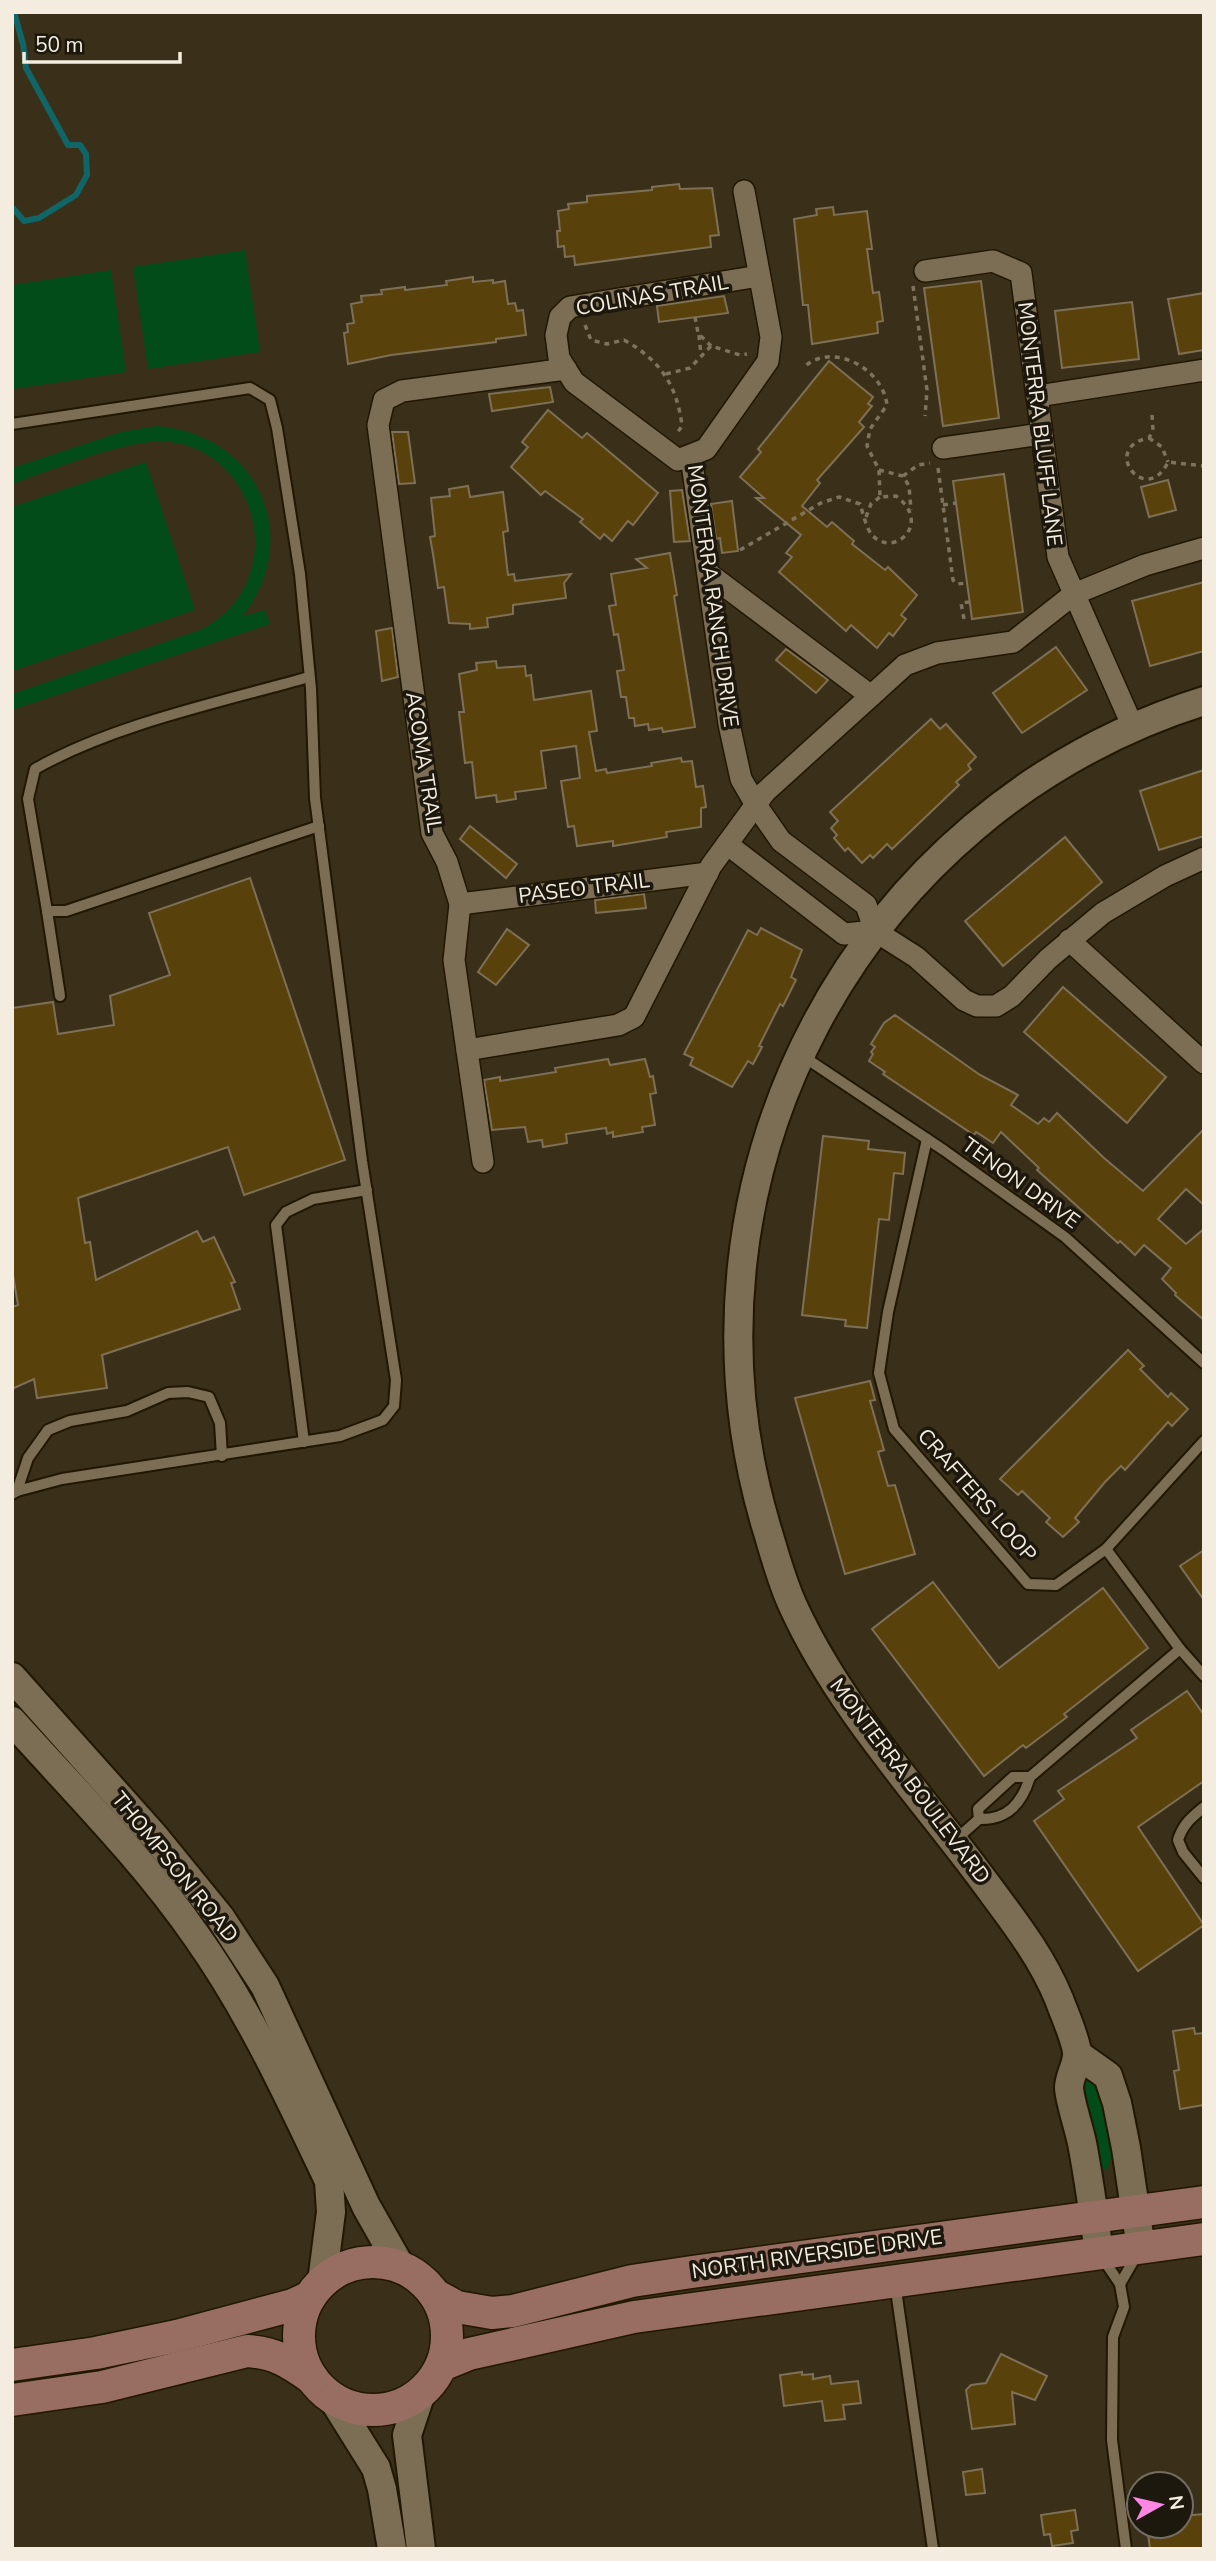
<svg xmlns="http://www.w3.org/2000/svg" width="1216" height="2561" font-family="'Nunito Sans',sans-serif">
<rect width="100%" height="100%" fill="#3a2f18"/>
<g fill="#024c19">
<path d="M245,250L260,352L148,369L133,267Z"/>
<path d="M111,270L126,372L14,389L12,285Z"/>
<path d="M156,426C256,433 305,535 243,616L265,610L270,624L12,710V694L203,629C221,618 237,604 246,584C273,525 237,451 171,442C130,437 53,470 12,484V468L121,432Z"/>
<path d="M146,462L195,610L12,671V507Z"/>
<path d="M1095,2079C1106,2097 1119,2150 1107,2169H1103L1098,2163L1082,2088L1086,2082Z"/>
</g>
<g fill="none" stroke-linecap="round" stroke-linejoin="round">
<path stroke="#106566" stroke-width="6" d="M12,207L24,221L39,218L76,195L87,175L86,154L80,145H68L26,68L23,44L14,12"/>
</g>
<g fill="#58410a" stroke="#7d7057" stroke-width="2">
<path d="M679,184L680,189L712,188L719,235L710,236L711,247L575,265L574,256L565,257L564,246L558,247L557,231H560L558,211L569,209L568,204L587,202V196L652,190V187Z"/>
<path d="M833,207L834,215L867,211L872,249H867L873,293L879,292L883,321L877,322L878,333L812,344L808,305H803L794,219L817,215L816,209Z"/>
<path d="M473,277V282L493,280V283L505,281L508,304L515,303L517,311L523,310L526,335L496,339V342L391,355L348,364L344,333L348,332L347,324L354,323L351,304L362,302L361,296L382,294L381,290L405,287V290L447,285L446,281Z"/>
<path d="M981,281L999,418L943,426L924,288Z"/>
<path d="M1204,293V350L1179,354L1168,299Z"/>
<path d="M724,296L728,313L659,322L657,306Z"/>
<path d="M1132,302L1139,359L1062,368L1055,311Z"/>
<path d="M829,361L873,397L868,404L872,406L859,422L864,427L817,480L820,483L802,506L827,527L832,522L854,541L852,544L885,570L888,567L917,595L901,615L906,619L893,636L889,633L877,648L851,625L846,631L779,572L792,557L786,553L801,535L756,498H764L740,477L761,452L758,449Z"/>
<path d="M550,387L553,402L492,411L489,394Z"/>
<path d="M548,410L582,438L587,433L658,493L633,525L628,521L612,541L604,534L600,539L580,522L583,519L545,491L541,495L511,467L528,447L522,442Z"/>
<path d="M392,432H408L415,483L399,484Z"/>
<path d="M1004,474L1023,612L972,619L953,481Z"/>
<path d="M1168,480L1176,510L1149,517L1141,487Z"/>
<path d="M468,486L470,497L503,492L508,531L503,532L508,575L514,574L515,581L571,574L564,583L566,598L513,605V614L487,618L488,627L470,629V624L449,623L444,587L438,588L433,554L430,537L435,536L431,498L450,496L449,489Z"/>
<path d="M682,490L690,541L674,542L670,491Z"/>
<path d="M732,501L738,551L722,553L720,538L716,539L711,504Z"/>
<path d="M670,553L677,595L674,596L695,727L663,732L662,728L649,730L648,724L635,726L634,718H629L626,697H621L617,671L624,670L618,634L614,635L609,606L616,605L611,574L647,568L636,559Z"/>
<path d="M1204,582V651L1150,666L1132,601Z"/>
<path d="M392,628L398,677L382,681L376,631Z"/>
<path d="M1056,647L1087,690L1022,733L993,693Z"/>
<path d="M786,649L828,680L816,693L776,660Z"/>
<path d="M496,661L497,668L525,666L526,676L531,675L534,700L591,691L597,731L589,732L596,771L606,769L607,773L652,766L651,763L681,758L682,762L692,761L696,787L703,786L706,807L701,808V827L666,832L667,837L613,846V841L577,846L574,826L568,827L561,781L580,778L576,746L541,751L546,788L515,792L516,799L497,802L496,795L476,798L472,762L465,763L459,712H464L459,674L477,670L476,663Z"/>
<path d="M931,719L940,729L946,724L976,757L968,765L971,769L956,782L959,785L892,849L887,844L873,858L870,855L862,863L848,848L845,851L834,838L837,835L831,828L838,821L830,812Z"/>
<path d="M1204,770V836L1159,850L1140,791Z"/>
<path d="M470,826L517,864L506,878L460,839Z"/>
<path d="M1065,837L1102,882L1003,966L965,921Z"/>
<path d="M250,878L345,1160L244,1195L228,1147L78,1198L85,1243L90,1242L96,1280L197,1231L203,1242L214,1237L235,1282L231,1283L240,1309L102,1355L107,1388L37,1398L34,1379L12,1389V1307L18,1305L12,1269V1008L53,1002L58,1034L114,1025L110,996L170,975L149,913Z"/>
<path d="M644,894L646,908L596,913L595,900Z"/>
<path d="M761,928L802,950L791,977L796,980L783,1006L780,1004L759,1046L762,1047L753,1064L748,1061L732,1087L690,1065L693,1058L684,1054L748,930L757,935Z"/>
<path d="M507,929L529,945L496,985L478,972Z"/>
<path d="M1063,987L1166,1077L1127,1123L1024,1032Z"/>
<path d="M895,1015L980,1075L1018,1095L1011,1105L1038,1124L1044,1118L1049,1122L1057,1113L1104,1158L1143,1191L1204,1129V1205L1186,1189L1158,1219L1186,1244L1204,1229V1320L1175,1295L1176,1293L1162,1279L1171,1268L1144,1245L1135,1255L1120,1241L1118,1243L1037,1170L1039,1168L1001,1132L993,1143L976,1132L974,1135L883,1074L885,1072L869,1061L873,1054L871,1052L875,1047L871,1044L884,1023Z"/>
<path d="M608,1059L610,1065L645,1059L650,1077L653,1076L656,1093L650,1094L655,1125L642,1127L643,1132L613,1137V1132L607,1134L606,1128L566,1134L567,1143L543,1147L542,1140L528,1142L525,1127L492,1130L484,1080L500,1077V1081L556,1072L555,1068Z"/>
<path d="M823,1136L869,1141L868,1149L905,1153L903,1174L894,1173L889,1220L879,1219L867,1328L845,1326L846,1320L802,1315Z"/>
<path d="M1128,1350L1144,1366L1140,1369L1168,1397L1171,1393L1188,1409L1172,1426L1168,1422L1125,1470L1121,1466L1105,1482L1075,1518L1079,1522L1063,1537L1046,1522L1050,1518L1022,1491L1018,1495L1000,1479Z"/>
<path d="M870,1381L875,1400L870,1401L884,1450L878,1452L888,1486L895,1485L915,1554L845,1574L795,1398Z"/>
<path d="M1204,1550V1600L1180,1566Z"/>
<path d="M933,1582L999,1668L1103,1588L1148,1648L1064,1714L1067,1717L1026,1748L1023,1745L984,1776L872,1629Z"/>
<path d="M1187,1691L1204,1715V1781L1138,1827L1204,1925L1138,1971L1034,1821L1064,1799L1058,1791L1137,1738L1131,1730Z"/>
<path d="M1194,2028L1195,2034L1204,2033V2105L1180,2109L1174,2071L1179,2070L1173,2031Z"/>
<path d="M1001,2354L1047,2376L1035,2400L1012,2392L1015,2424L972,2429L966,2390L971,2385L986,2383Z"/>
<path d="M802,2372V2375L813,2374V2379L830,2376L831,2384L858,2381L861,2403L843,2405L845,2419L825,2421L822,2401L784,2406L780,2375Z"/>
<path d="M982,2469L985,2493L966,2495L963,2472Z"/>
<path d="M1075,2510L1078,2530L1071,2531L1073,2543L1052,2546L1050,2534L1044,2535L1041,2515Z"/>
<path d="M1204,2514V2549H1150L1147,2526H1181V2516Z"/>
</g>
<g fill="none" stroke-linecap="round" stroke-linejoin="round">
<defs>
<g id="service">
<path d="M12,424L250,388L270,400L277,428L300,574L311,689L315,798L362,1161L396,1380L394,1406L383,1420L340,1436L62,1479L17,1491L12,1494"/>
<path d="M309,677C221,702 114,724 35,769L28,799L47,911H66L319,826"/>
<path d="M47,911L60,996"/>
<path d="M804,1057L945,1151L1065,1237L1204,1363"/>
<path d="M927,1139L888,1312L879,1373L894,1429L1028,1584L1056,1585L1106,1549L1204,1441"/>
<path d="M304,1442L276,1225L286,1212L313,1199L367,1190"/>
<path d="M17,1491L28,1458L48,1430L70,1421L127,1411L168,1393L188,1392L209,1397L220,1423L222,1456"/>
<path d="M1106,1549L1180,1649L1204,1676"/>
<path d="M1204,1807C1191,1818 1183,1824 1178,1840L1183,1852L1204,1878"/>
<path d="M979,1819L978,1809L1013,1777H1030"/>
<path d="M954,1841L979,1819C1008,1820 1022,1803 1030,1777L1180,1649"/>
<path d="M1101,2256L1120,2284L1124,2307L1113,2337L1112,2440L1126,2549"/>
<path d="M895,2283L933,2549"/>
<path d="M1120,2284L1138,2253"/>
</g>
<g id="minor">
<path d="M744,191L771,337L768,361L706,449L678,460L574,382L559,358L556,335L560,317L570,307L759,276"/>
<path d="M925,271L993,261L1021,273L1058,557L1133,727"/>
<path d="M1037,396L1204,370"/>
<path d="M943,448L1041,434"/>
<path d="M691,456L729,724L741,779L756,805L781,841L866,905L875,931L916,957L964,1000L977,1006H996L1012,996L1048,959L1103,913L1165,876L1204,858"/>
<path d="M709,574L871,696"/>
<path d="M727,844L844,934L875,931"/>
<path d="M460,904L708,873"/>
<path d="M1069,940L1204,1063"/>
<path d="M467,1050L618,1025L634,1017L711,866L765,792L905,665L937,653L1013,642L1074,594L1145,565L1204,548"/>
<path d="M483,1162L454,960L460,904L447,862L432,833L378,425L384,400L402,391L566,369"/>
</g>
<g id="tertiary">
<path d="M12,1677L154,1836L220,1917L265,1986L366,2206L400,2266"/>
<path d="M12,1721C75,1791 143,1859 197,1937C250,2012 289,2097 329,2181L331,2212L322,2282"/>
<path d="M1077,2054L1108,2076L1117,2103L1126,2148L1141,2248"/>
<path d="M1099,2253C1094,2216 1089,2179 1082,2143C1079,2128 1070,2102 1069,2088C1069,2076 1078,2064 1077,2052C1075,2037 1064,2013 1059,1999C1041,1955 1012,1919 984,1881C918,1792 839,1707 793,1606C781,1580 774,1552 766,1526C663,1178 856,810 1204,701"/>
<path d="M333,2399L376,2468L382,2489L392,2549"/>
<path d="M421,2549L407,2435L421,2393"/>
</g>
<g id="secondary">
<circle cx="373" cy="2336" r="74"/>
<path d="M435,2295L457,2307L492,2313L513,2311L632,2281L692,2272L1204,2202"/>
<path d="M12,2365L96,2353L177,2336L293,2305L310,2297"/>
<path d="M442,2365L469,2354L634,2317L1204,2239"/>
<path d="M12,2400L102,2387L247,2351C276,2353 289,2362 312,2378"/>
</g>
</defs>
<use href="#service" stroke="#211702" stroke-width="14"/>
<use href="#minor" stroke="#211702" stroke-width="24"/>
<use href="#tertiary" stroke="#211702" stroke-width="32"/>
<use href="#secondary" stroke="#211702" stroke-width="35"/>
<g stroke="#7d735f" stroke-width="3.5" stroke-dasharray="5 5" stroke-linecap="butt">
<path d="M913,286L927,390L925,416"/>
<path d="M695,317L698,333L711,346"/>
<path d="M585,325L591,340L607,344L624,340C660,360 677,385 682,426L677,433"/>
<path d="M699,335L701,355"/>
<path d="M666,374L690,368L711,346L740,355L747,354"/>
<path d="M1152,415L1153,430L1149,438C1099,447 1146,508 1168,462L1204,466"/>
<path d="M1149,438L1162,447L1168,462"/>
<path d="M938,468L953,580L957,584L967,583"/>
<path d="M879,470L903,476L909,486L911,510"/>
<path d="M903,476L918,465L930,463"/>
<path d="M943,505L956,503"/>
<path d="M866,517L871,504L880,497"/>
<path d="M740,550L821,503L839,497L860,504C863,513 866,528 872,535C894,559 933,523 896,496L880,497L879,470L867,446L870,429L887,405C883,369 833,341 804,367"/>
<path d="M964,619L961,603L970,602"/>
</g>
<use href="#service" stroke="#7b6e55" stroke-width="10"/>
<use href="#minor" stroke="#7b6e55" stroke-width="21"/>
<use href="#tertiary" stroke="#7b6e55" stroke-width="28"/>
<use href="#secondary" stroke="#986d62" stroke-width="32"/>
</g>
<g text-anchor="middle" stroke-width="7" stroke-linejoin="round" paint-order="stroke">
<g font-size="21" fill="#f4eddf" stroke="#1d180e">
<text transform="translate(652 295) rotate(-10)" y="7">COLINAS TRAIL</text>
<text transform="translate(1040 424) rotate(83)" y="7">MONTERRA BLUFF LANE</text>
<text transform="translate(713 596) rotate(82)" y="7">MONTERRA RANCH DRIVE</text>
<text transform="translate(424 762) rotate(81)" y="7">ACOMA TRAIL</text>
<text transform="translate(584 888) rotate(-7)" y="7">PASEO TRAIL</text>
<text transform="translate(1021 1183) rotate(36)" y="7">TENON DRIVE</text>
<text transform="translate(977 1495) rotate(49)" y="7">CRAFTERS LOOP</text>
<text transform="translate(910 1781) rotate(53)" y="7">MONTERRA BOULEVARD</text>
<text transform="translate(175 1867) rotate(51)" y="7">THOMPSON ROAD</text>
<text transform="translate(817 2254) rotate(-8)" y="7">NORTH RIVERSIDE DRIVE</text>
</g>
</g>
<rect width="1216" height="2561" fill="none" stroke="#f4eddf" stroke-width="28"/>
<g transform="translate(1160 2505) rotate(82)"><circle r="33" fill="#1d180e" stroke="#736d62" stroke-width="2"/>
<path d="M0-5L12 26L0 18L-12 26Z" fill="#fc86e4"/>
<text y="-10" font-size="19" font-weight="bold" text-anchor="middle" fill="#f4eddf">N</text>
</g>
<path d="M24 52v10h156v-10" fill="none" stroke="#f4eddf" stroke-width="3.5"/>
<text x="35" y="52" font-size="21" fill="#f4eddf" stroke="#1d180e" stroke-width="5" paint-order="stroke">50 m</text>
</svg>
